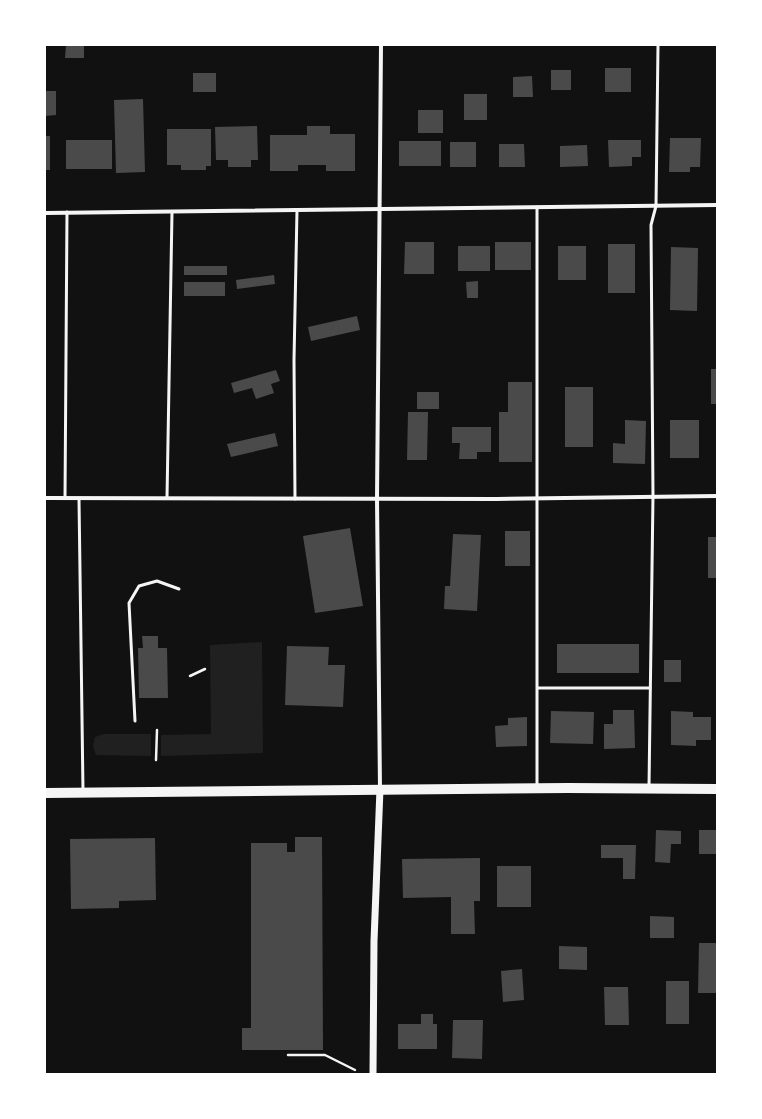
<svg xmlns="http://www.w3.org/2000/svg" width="762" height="1119" font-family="'Noto Sans',sans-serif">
<rect width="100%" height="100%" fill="#111"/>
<g fill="#202020">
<path d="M262,642L263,753L161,756V735L211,734L210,645Z"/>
<path d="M104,734H151V756L96,755L93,746L95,737Z"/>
</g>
<g fill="#4a4a4a">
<path d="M66,45H84V58H65Z"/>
<rect x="605" y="68" width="26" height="24"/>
<rect x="551" y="70" width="20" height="20"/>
<rect x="193" y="73" width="23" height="19"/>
<path d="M532,76L533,97H513V77Z"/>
<path d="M45,91H56V115L45,116Z"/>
<rect x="464" y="94" width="23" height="26"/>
<path d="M143,99L145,172L116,173L114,100Z"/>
<rect x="418" y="110" width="25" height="23"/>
<path d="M257,126L258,160H251V167H228V160H216L215,127Z"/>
<path d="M307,126H330V134H355V171H326V165H298V171H270V135H307Z"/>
<path d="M167,129H211V166H206V170H181V165H167Z"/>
<rect x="45" y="136" width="5" height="34"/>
<path d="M670,138H701L700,167H690V172H669Z"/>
<rect x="66" y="140" width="46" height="29"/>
<path d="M608,140H641V157H632V166L609,167Z"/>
<rect x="399" y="141" width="42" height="25"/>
<rect x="450" y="142" width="26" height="25"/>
<path d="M499,144H524L525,167H499Z"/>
<path d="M587,145L588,166L560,167V146Z"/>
<path d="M405,242H434V274H404Z"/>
<rect x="495" y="242" width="36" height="28"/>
<rect x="608" y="244" width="27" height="49"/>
<rect x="458" y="246" width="32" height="25"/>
<rect x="558" y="246" width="28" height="34"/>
<path d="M671,247L698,248L697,311L670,310Z"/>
<rect x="184" y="266" width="43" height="9"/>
<path d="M274,275L275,284L237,289L236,280Z"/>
<path d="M478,281V298H467L466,282Z"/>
<rect x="184" y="282" width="41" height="14"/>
<path d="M357,316L360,330L311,341L308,327Z"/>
<rect x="711" y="369" width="6" height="35"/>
<path d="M276,370L280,381L271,384L274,393L256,399L252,388L234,393L231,383Z"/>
<path d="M508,382H532V462H499V412H508Z"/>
<rect x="565" y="387" width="28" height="60"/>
<rect x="417" y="392" width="22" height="17"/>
<path d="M408,412H428L427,460H407Z"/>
<path d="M625,420L646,421L645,464L613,463V443L625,444Z"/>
<rect x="670" y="420" width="29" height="38"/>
<path d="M452,427H491V452H477V459H459L460,443H452Z"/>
<path d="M275,433L278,446L231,457L227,444Z"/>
<path d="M350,528L363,606L315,613L303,536Z"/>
<rect x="505" y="531" width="25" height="35"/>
<path d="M453,534L481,535L477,611L444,609L445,586H450Z"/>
<rect x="708" y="537" width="9" height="41"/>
<path d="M142,636H158V648H167L168,698H139L138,648H143Z"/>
<rect x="557" y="644" width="82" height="29"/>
<path d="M287,646L329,647L328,665H345L343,707L285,705Z"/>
<rect x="664" y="660" width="17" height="22"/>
<path d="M613,710H634L635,748L604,749V724H613Z"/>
<path d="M551,711L594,712L593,744L550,743Z"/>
<path d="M671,711L693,712V717H711V740H696V746L671,745Z"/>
<path d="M527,717V746L496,747L495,726L508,725V718Z"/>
<path d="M656,830L681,831V844H671L670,863L655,862Z"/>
<rect x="699" y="830" width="18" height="24"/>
<path d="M295,837H322L323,1050H242V1028H251V843H287V852H295Z"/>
<path d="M155,838L156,900L119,901V908L71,909L70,839Z"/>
<path d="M601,845H636L635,879H623V858H601Z"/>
<path d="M480,858V901H474L475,934H451V897L403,898L402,859Z"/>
<rect x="497" y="866" width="34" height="41"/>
<path d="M650,916L674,917V938H650Z"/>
<path d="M699,943H717V993H698Z"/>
<path d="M559,946L587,947V970L559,969Z"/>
<path d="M522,969L524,1000L503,1002L501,971Z"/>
<rect x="666" y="981" width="23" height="43"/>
<path d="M604,987H628L629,1025H605Z"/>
<path d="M421,1014H433V1024H437V1049H398V1024H421Z"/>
<path d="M453,1020H483L482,1059L452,1058Z"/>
</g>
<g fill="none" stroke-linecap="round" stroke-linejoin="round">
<g stroke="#f5f5f5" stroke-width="2.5">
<path d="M190,676L205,669"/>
<path d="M156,760L157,730"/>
<path d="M288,1055H325L355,1070"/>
</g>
<g stroke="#f5f5f5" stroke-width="3">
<path d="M537,207V787"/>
<path d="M65,498L67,212"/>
<path d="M167,498L172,212"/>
<path d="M79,499L83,791"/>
<path d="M295,499L294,360L297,210"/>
<path d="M538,688H650"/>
<path d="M135,721L129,603L139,586L157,581L179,589"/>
<path d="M649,787L653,496L651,225L656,206L658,45"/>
</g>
<g stroke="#f5f5f5" stroke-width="4">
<path d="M45,213L717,205"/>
<path d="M45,498L496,499L717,496"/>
<path d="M380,789L377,499L381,45"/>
</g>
<path stroke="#f5f5f5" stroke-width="7" d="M373,1074L374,941L380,789"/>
<path stroke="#f5f5f5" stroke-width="10" d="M45,793L568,788L717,789"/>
</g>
<rect width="762" height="1119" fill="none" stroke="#ffffff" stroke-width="92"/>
</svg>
